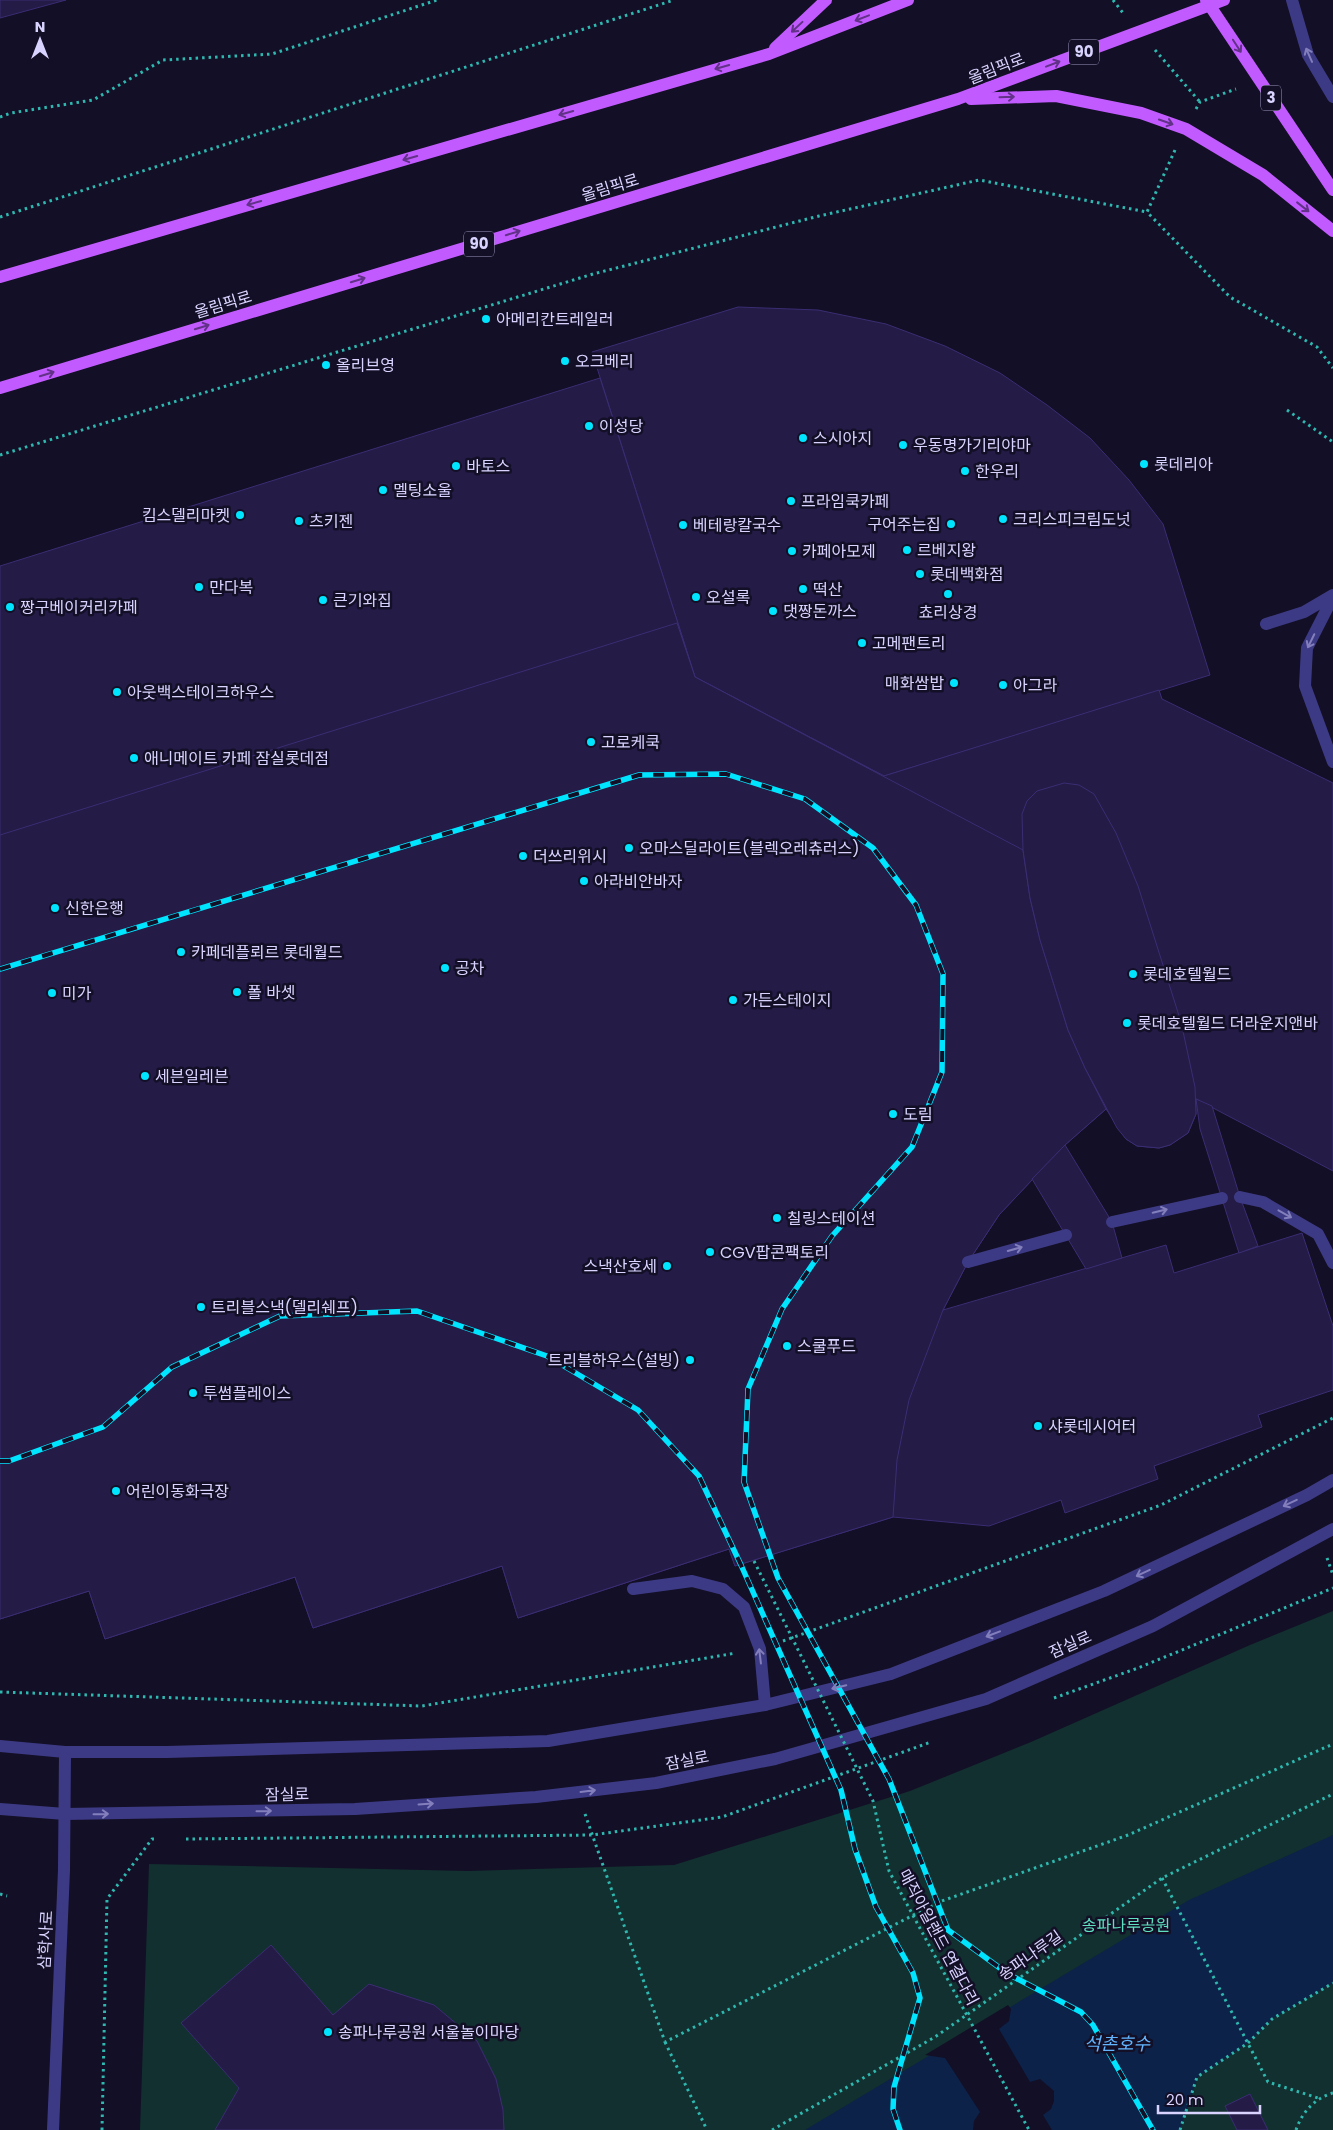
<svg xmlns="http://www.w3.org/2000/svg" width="1333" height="2130" font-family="Poppins,'Noto Sans KR',sans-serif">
<rect width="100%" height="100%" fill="#130f26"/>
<path fill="#12302f" d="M1333,1611V2130H140L149,1864L468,1871L674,1865L910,1791L1031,1742L1250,1645Z"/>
<path fill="#0c2248" d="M1333,1835V1983L1272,2019L1248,2043L1198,2077L1180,2130H805L1189,1900Z"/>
<path fill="#130f26" d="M1008,2005L1011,2009L1009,2021L999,2029L1030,2082L1040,2079L1054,2091V2101L1051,2109L1043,2115L1052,2130H973L974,2121L980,2112L945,2058L925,2055Z"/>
<g fill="#241b47" stroke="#3b2d73">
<path d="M0,0H66L0,18Z"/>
<path d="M738,307L818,310L886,324L945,346L1000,373L1047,405L1090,438L1129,480L1163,524L1210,675L884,776L695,677L592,352Z"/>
<path d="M600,378L695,677L884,776L1159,690L1162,699L1333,783V1171L1196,1099V1114L1188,1133L1170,1145L1159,1148L1137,1146L1126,1139L1106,1109L1065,1145L999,1215L968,1262L943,1310L1166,1245L1174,1273L1302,1233L1333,1326V1390L1258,1415L1262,1427L1154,1466L1158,1479L1065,1513L1061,1500L989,1526L893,1517L735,1566L729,1549L518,1618L502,1566L313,1628L295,1577L105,1639L89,1591L0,1619V566Z"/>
<path d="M677,623L695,677L1023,850L1030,898L1040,940L1068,1030L1085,1068L1106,1109L1065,1145L999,1215L968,1262L943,1310L909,1400L897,1460L893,1517L735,1566L729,1549L518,1618L502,1566L313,1628L295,1577L105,1639L89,1591L0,1619V835Z"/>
<path d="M1064,783L1079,785L1094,794L1116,833L1138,886L1181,1022L1195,1087L1196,1114L1188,1133L1170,1145L1159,1148L1137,1146L1126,1139L1117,1128L1085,1068L1068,1030L1040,940L1030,898L1023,850L1022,814L1027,801L1037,791Z"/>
<path d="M1196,1099L1212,1106L1240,1197L1258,1246L1239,1253L1200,1129Z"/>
<path d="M1065,1145L1112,1222L1122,1258L1086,1269L1032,1179Z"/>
<path d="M271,1945L333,2015L369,1984L434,2005L477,2041L496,2079L503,2110L504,2130H215L239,2088L181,2023Z"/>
<path d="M1250,2094L1268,2130H1237L1225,2106Z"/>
</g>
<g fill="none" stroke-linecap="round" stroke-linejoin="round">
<g stroke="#2fb8b0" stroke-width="3" stroke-dasharray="2.5 4" stroke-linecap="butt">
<path d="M1113,0L1123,13"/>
<path d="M1155,50L1200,102"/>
<path d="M1196,109L1200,102L1236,89"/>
<path d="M0,117L11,113L93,100L163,60L272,54L437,0"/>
<path d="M1175,150L1147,212L1230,297L1317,347L1333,368"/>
<path d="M0,217L674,0"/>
<path d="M1287,410L1333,442"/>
<path d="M0,455L593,274L819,216L979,180L1147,212"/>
<path d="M1327,1558L1333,1575"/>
<path d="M783,1641L1161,1505L1333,1418"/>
<path d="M0,1692L422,1706L736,1653"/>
<path d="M1054,1698L1138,1668L1333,1588"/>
<path d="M585,1814L665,2042L939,1902L1128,1835L1333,1744"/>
<path d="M186,1839L592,1835L722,1817L931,1742"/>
<path d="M1162,1878L1268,2082L1321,2099"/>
<path d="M0,1894L7,1896"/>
<path d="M665,2042L707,2130"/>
<path d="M102,2130L107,1899L152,1839H155"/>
<path d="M772,2130L935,2037L1162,1878L1333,1794"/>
<path d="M1180,2130L1197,2077L1248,2043L1272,2019L1333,1983"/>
<path d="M1296,2130C1302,2112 1315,2098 1333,2093"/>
</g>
<g stroke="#3d3a85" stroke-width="12">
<path d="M1292,0L1308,55L1333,97"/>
<path d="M1333,597L1307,648L1305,686L1333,762"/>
<path d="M1266,624L1304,612L1333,595"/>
<path d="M1240,1197L1263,1202L1318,1234L1333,1263"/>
<path d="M1112,1222L1222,1198"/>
<path d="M968,1262L1066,1235"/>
<path d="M633,1589L692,1581L723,1589L744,1607L760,1649L765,1705"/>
</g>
<g stroke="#3d3a85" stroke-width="12">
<path d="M0,1746L65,1752H167L548,1741L765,1705L891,1674L1104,1591L1307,1495L1333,1480"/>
<path d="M0,1809L65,1814L355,1809L536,1797L656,1783L775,1759L986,1699L1153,1626L1333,1529"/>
<path d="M53,2130L64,1870L65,1752"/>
</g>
<g stroke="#c25bff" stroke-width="12">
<path d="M1206,0L1333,190"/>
<path d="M775,48L826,0"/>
<path d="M971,99L1056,96L1141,113L1186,129L1263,175L1333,231"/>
<path d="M0,277L769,54L908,0"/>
<path d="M0,388L958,99L1224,0"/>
</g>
<defs>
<g id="rail">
<path d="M0,969L639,775L726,774L805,799L873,848L916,905L943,974L942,1072L912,1147L832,1236L782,1309L748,1389L744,1482L778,1578L889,1779L948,1930L1008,1974L1081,2012L1093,2025L1153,2130"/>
<path d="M0,1461H9L103,1427L172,1367L280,1316L417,1311L547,1356L638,1410L699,1476L741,1565L841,1790L855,1849L876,1907L913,1973L920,1998L894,2087L893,2109L900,2130"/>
</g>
</defs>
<use href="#rail" stroke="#00e5ff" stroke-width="5.5"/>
<use href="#rail" stroke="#130f26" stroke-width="4" stroke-dasharray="11" stroke-linecap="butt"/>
<path stroke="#2fb8b0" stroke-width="3" stroke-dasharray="2.5 4" stroke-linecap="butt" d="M754,1561L873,1801L889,1871L1029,2130"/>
</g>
<defs><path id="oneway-shaft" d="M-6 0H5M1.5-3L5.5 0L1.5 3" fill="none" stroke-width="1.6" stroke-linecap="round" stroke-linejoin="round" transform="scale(1.25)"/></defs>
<g stroke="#623188">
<use href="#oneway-shaft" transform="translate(862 18) rotate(159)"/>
<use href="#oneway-shaft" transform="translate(797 27) rotate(137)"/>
<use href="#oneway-shaft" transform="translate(1237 46) rotate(57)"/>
<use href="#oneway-shaft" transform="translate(1053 64) rotate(-21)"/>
<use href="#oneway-shaft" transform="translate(722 67) rotate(164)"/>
<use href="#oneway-shaft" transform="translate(1007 97) rotate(-2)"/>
<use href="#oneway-shaft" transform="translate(566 113) rotate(164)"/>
<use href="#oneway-shaft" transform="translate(1166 122) rotate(19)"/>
<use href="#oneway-shaft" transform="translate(410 158) rotate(164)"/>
<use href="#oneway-shaft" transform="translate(254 203) rotate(164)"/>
<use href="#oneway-shaft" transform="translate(1303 207) rotate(38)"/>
<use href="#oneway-shaft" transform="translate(513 233) rotate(-17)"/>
<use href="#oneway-shaft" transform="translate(358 280) rotate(-17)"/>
<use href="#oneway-shaft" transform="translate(202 327) rotate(-17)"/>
<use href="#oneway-shaft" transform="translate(47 374) rotate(-17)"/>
</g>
<g stroke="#837fbc">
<use href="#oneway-shaft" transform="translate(1309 55) rotate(-114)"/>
<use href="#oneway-shaft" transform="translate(1311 641) rotate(116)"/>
<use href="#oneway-shaft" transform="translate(1160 1211) rotate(-13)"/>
<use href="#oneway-shaft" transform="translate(1285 1214) rotate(29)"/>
<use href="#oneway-shaft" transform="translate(1015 1249) rotate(-16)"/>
<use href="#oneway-shaft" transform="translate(1290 1503) rotate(155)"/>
<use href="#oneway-shaft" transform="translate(1143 1573) rotate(155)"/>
<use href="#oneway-shaft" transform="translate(993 1634) rotate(159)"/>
<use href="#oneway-shaft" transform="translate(760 1656) rotate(-97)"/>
<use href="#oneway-shaft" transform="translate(839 1687) rotate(166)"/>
<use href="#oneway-shaft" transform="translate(588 1791) rotate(-7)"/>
<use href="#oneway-shaft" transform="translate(426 1804) rotate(-4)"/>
<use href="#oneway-shaft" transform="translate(264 1811) rotate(-1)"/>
<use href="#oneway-shaft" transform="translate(101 1814) rotate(-1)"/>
</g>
<g fill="#00e5ff" stroke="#130f26" stroke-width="2">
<circle cx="486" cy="319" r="5"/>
<circle cx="565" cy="361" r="5"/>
<circle cx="326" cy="365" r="5"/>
<circle cx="589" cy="426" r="5"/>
<circle cx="803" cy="438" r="5"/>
<circle cx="903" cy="445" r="5"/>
<circle cx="1144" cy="464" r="5"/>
<circle cx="456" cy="466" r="5"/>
<circle cx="965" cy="471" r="5"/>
<circle cx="383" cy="490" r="5"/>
<circle cx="791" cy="501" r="5"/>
<circle cx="240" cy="515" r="5"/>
<circle cx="1003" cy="519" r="5"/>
<circle cx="299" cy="521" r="5"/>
<circle cx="951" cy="524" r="5"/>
<circle cx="683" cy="525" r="5"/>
<circle cx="907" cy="550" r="5"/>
<circle cx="792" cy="551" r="5"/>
<circle cx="920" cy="574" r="5"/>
<circle cx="199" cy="587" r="5"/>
<circle cx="803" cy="589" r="5"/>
<circle cx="948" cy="594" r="5"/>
<circle cx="696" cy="597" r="5"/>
<circle cx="323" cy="600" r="5"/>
<circle cx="10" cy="607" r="5"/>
<circle cx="773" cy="611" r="5"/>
<circle cx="862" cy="643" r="5"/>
<circle cx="954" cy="683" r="5"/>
<circle cx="1003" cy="685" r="5"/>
<circle cx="117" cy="692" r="5"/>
<circle cx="591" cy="742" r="5"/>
<circle cx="134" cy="758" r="5"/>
<circle cx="629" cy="848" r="5"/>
<circle cx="523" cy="856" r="5"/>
<circle cx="584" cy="881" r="5"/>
<circle cx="55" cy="908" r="5"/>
<circle cx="181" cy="952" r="5"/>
<circle cx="445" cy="968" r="5"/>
<circle cx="1133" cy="974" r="5"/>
<circle cx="237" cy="992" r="5"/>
<circle cx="52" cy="993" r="5"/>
<circle cx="733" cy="1000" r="5"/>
<circle cx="1127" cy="1023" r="5"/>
<circle cx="145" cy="1076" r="5"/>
<circle cx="893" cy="1114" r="5"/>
<circle cx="777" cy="1218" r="5"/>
<circle cx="710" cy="1252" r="5"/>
<circle cx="667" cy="1266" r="5"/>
<circle cx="201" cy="1307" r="5"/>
<circle cx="787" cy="1346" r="5"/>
<circle cx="690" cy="1360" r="5"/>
<circle cx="193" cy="1393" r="5"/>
<circle cx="1038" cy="1426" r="5"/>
<circle cx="116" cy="1491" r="5"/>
<circle cx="328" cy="2032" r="5"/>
</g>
<g text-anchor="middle" stroke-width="5" stroke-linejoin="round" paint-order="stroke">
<g fill="#130f26" stroke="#9e99be" stroke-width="1">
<rect x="1069" y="39.5" width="30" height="25" rx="4"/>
<rect x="1261" y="85.5" width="20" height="25" rx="4"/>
<rect x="464" y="231.5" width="30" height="25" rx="4"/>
</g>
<g font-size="15" font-weight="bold" fill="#d9d4ff">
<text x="1084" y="57">90</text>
<text x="1271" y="103">3</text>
<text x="479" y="249">90</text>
</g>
<g font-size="16" fill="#d9d4ff" stroke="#130f26">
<text transform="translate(996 68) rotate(-21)" y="6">올림픽로</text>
<text transform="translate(610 187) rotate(-17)" y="6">올림픽로</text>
<text transform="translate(223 304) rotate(-17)" y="6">올림픽로</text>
<text transform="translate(1070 1644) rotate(-24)" y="6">잠실로</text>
<text transform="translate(687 1760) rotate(-11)" y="6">잠실로</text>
<text transform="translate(287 1794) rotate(-1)" y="6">잠실로</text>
<text transform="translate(939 1937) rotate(62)" y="6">매직아일랜드 연결다리</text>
<text transform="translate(45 1940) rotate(-87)" y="6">삼학사로</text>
<text transform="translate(1030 1955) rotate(-35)" y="6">송파나루길</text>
</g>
<g font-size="16" fill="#d9d4ff" stroke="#130f26" text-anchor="start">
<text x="496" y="325">아메리칸트레일러</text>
<text x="575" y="367">오크베리</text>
<text x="336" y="371">올리브영</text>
<text x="599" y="432">이성당</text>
<text x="813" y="444">스시아지</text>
<text x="913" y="451">우동명가기리야마</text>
<text x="1154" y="470">롯데리아</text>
<text x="466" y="472">바토스</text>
<text x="975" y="477">한우리</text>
<text x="393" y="496">멜팅소울</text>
<text x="801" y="507">프라임쿡카페</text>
<text x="230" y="521" text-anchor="end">킴스델리마켓</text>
<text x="1013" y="525">크리스피크림도넛</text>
<text x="309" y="527">츠키젠</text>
<text x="941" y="530" text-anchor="end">구어주는집</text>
<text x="693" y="531">베테랑칼국수</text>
<text x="917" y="556">르베지왕</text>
<text x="802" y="557">카페아모제</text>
<text x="930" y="580">롯데백화점</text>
<text x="209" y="593">만다복</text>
<text x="813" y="595">떡산</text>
<text x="706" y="603">오설록</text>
<text x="333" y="606">큰기와집</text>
<text x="20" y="613">짱구베이커리카페</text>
<text x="783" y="617">댓짱돈까스</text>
<text x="948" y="618" text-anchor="middle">쵸리상경</text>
<text x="872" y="649">고메팬트리</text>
<text x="944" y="689" text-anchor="end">매화쌈밥</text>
<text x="1013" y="691">아그라</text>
<text x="127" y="698">아웃백스테이크하우스</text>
<text x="601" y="748">고로케쿡</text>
<text x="144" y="764">애니메이트 카페 잠실롯데점</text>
<text x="639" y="854">오마스딜라이트(블렉오레츄러스)</text>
<text x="533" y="862">더쓰리위시</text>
<text x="594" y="887">아라비안바자</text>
<text x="65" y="914">신한은행</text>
<text x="191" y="958">카페데플뢰르 롯데월드</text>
<text x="455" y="974">공차</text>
<text x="1143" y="980">롯데호텔월드</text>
<text x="247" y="998">폴 바셋</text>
<text x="62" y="999">미가</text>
<text x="743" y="1006">가든스테이지</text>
<text x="1137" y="1029">롯데호텔월드 더라운지앤바</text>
<text x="155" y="1082">세븐일레븐</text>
<text x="903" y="1120">도림</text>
<text x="787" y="1224">칠링스테이션</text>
<text x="720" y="1258">CGV팝콘팩토리</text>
<text x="657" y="1272" text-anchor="end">스낵산호세</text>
<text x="211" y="1313">트리블스낵(델리쉐프)</text>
<text x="797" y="1352">스쿨푸드</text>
<text x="680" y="1366" text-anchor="end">트리블하우스(설빙)</text>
<text x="203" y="1399">투썸플레이스</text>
<text x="1048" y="1432">샤롯데시어터</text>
<text x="126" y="1497">어린이동화극장</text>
<text x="338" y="2038">송파나루공원 서울놀이마당</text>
</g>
<g font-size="16" fill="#5fe0c0" stroke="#130f26">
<text x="1126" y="1931">송파나루공원</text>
</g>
<g font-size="18" font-style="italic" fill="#62b6ff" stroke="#130f26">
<text x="1117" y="2050">석촌호수</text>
</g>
</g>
<g transform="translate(40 40)" stroke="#130f26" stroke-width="4" paint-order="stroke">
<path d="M0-4L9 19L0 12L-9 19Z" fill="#d9d4ff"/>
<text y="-8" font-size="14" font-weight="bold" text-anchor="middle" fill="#d9d4ff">N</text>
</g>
<path d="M1158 2105v8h102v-8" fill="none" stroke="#d9d4ff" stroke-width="2.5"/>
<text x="1166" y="2105" font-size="15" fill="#d9d4ff" stroke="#130f26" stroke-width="4" paint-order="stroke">20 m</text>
</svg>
